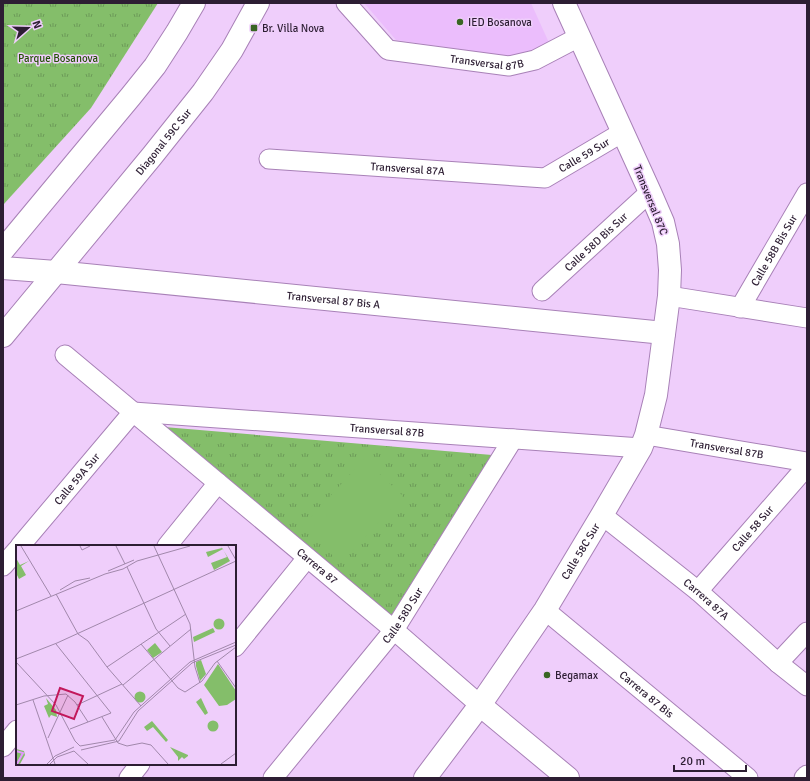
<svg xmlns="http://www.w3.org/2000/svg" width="810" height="781" font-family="Signika,sans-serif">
<defs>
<pattern id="grass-tufts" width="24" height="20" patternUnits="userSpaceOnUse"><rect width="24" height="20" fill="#84be6a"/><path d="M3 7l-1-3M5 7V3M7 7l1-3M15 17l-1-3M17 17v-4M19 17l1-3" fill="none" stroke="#6c9a58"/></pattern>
</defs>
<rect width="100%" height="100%" fill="#efcefb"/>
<path fill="#ebbdfc" d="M364,3H531L550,45L515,57L396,40Z"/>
<g fill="url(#grass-tufts)">
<path d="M3,3H158L91,108L3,205Z"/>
<path d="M164,427L492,455L395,621Z"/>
</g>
<path fill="#84be6a" d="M364,459L403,496L341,563L302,527Z"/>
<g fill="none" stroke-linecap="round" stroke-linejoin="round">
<defs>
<g id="minor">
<path id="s1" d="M346,3L388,50L509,66L535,60L579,37"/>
<path id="s2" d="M269,159L545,178L623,132"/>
<path id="s3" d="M542,291L650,192"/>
<path d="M669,296L807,318"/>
<path id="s4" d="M740,308L807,193"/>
<path id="s5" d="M65,355L394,630L480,705"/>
<path id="s6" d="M646,435L807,462"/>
<path id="s7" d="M602,515L698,591L778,663L807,686"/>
<path id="s8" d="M20,546L133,412L641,448"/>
<path d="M167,546L218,483"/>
<path d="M3,566L17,550"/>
<path id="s9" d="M698,591L807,466"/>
<path id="s10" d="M545,610L748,778"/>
<path d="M235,647L307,558"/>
<path d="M778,663L807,632"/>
<path d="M3,747L17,730"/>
<path d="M129,778L140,764"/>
<path id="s11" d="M273,778L394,630L513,439"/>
<path d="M804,778L807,775"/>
</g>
<g id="tertiary">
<path id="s12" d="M3,268L56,272L664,333"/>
<path d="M480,705L568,778"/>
<path id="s13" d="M425,778L480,705L545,610L602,515L641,448L646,435L656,395L669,296L670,270L668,244L663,222L650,192L564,3"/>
</g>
<g id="secondary">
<path d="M3,250L131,96L155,66L177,32L194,3"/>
<path id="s14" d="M3,336L152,156L203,92L232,50L258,3"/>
</g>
</defs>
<use href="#minor" stroke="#a881b7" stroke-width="21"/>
<use href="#tertiary" stroke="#a881b7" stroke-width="24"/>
<use href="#secondary" stroke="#a881b7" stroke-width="24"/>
<use href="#minor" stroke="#fff" stroke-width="19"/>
<use href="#tertiary" stroke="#fff" stroke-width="22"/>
<use href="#secondary" stroke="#fff" stroke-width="22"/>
</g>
<g fill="#396523" stroke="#efcefb" stroke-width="1.5">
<circle cx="460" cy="22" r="4"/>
<rect x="250" y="24" width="8" height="8" rx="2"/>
<circle cx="547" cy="675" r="4"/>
</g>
<g text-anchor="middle" stroke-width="3" stroke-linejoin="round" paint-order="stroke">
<g font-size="11" fill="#2d1e33" stroke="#efcefb" text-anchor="start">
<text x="468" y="26">IED Bosanova</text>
<text x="262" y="32">Br. Villa Nova</text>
<text x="555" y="679">Begamax</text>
</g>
<g font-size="11" fill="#255307" stroke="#efcefb">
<text x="58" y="62">Parque Bosanova</text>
</g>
<g font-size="11" fill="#2d1e33" stroke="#efcefb">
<text dy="4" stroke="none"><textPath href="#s1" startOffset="163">Transversal 87B</textPath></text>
<text dy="4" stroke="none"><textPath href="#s14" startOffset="252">Diagonal 59C Sur</textPath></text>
<text dy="4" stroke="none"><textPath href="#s2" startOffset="322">Calle 59 Sur</textPath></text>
<text dy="4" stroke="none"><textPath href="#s2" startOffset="139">Transversal 87A</textPath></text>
<text transform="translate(651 200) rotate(68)" y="4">Transversal 87C</text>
<text dy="4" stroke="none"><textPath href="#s3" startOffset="73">Calle 58D Bis Sur</textPath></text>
<text dy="4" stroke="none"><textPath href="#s4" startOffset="67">Calle 58B Bis Sur</textPath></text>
<text dy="4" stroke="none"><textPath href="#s12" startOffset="332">Transversal 87 Bis A</textPath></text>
<text dy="4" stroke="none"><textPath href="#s8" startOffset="430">Transversal 87B</textPath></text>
<text dy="4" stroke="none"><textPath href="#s6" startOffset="82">Transversal 87B</textPath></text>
<text dy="4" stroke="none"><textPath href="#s8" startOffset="88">Calle 59A Sur</textPath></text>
<text dy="4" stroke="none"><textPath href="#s9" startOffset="83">Calle 58 Sur</textPath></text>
<text dy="4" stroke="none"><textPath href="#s13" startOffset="275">Calle 58C Sur</textPath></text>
<text dy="4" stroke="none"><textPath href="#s5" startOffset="329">Carrera 87</textPath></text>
<text dy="4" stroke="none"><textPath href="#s7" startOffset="134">Carrera 87A</textPath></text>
<text dy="4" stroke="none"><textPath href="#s11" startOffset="208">Calle 58D Sur</textPath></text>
<text dy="4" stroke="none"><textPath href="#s10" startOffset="132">Carrera 87 Bis</textPath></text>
</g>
</g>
<g transform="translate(16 545)">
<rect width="220" height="220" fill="#efcefb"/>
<path d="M205,1L214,16L198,25L195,18L211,12L207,4L192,12L190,7L206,3ZM0,13L4,20L13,16L5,21L10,30L3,34L0,28ZM197.5 79a5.5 5.5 0 1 1 11 0a5.5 5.5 0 1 1-11 0ZM197,83L199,87L178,97L177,92ZM139,98L146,107L137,113L131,105ZM185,115L190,129L184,136L180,121V117ZM202,119L220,146V154L211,160L203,161L188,140ZM118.5 152a5.5 5.5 0 1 1 11 0a5.5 5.5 0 1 1-11 0ZM30,153L40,165L41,172L35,170L33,173L28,161L32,159ZM185,153L192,168L189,170L180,157ZM191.5 181a5.5 5.5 0 1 1 11 0a5.5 5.5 0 1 1-11 0ZM136,176L152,195L150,197L137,182L131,186L128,182ZM154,202L172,210V211L168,214L166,212L162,216V212ZM0,204L8,206L9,210L4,219H0Z" fill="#84be6a"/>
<path fill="none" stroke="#e298fd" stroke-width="2" d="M0,206L7,208L1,219"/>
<path fill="none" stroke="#a188ab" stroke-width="1" d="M5,1L35,51M64,1L66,5L74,1M100,1L109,19M138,1L174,79L179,122L184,138M212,1L220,15M111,22L140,84L154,101M92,26L118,15M44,45L59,36L74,33M40,49L62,89M0,66L89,29L107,24L121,16L174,1M62,89L72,96L91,122L125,161M40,99L95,168L54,184M125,99L162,143L169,147L186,136L199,118L220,102M0,114L41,98L220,16M201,116L220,143M0,117L40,160L59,196L64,201M91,122L170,69M107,140L175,84M17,155L39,219M0,160L28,151L50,149L59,157L72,177M61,160L106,139M86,172L102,198L111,201L126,198L135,200L152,219M32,193L52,150M64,201L99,195L118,167L174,117L220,97M65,205L103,196L122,166L176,118L220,100M58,206L72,219M31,219L39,211L58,202M34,219L41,212L58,206M205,219L220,208"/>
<path fill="#c2185b" fill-opacity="0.15" stroke="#c2185b" stroke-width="2" d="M44,143L67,151L58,174L36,166Z"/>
<rect width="220" height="220" fill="none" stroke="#2d1e33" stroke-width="2"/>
</g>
<rect width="810" height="781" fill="none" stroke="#2d1e33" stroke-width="8"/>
<g transform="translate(28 28) rotate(70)" stroke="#efcefb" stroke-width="3" paint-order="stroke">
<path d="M0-3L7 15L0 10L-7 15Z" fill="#2d1e33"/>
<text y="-6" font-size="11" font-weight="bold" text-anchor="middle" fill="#2d1e33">N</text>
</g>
<path d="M674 765v6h72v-6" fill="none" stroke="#2d1e33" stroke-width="2"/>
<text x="680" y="765" font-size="12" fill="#2d1e33" stroke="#efcefb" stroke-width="3" paint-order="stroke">20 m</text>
</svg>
